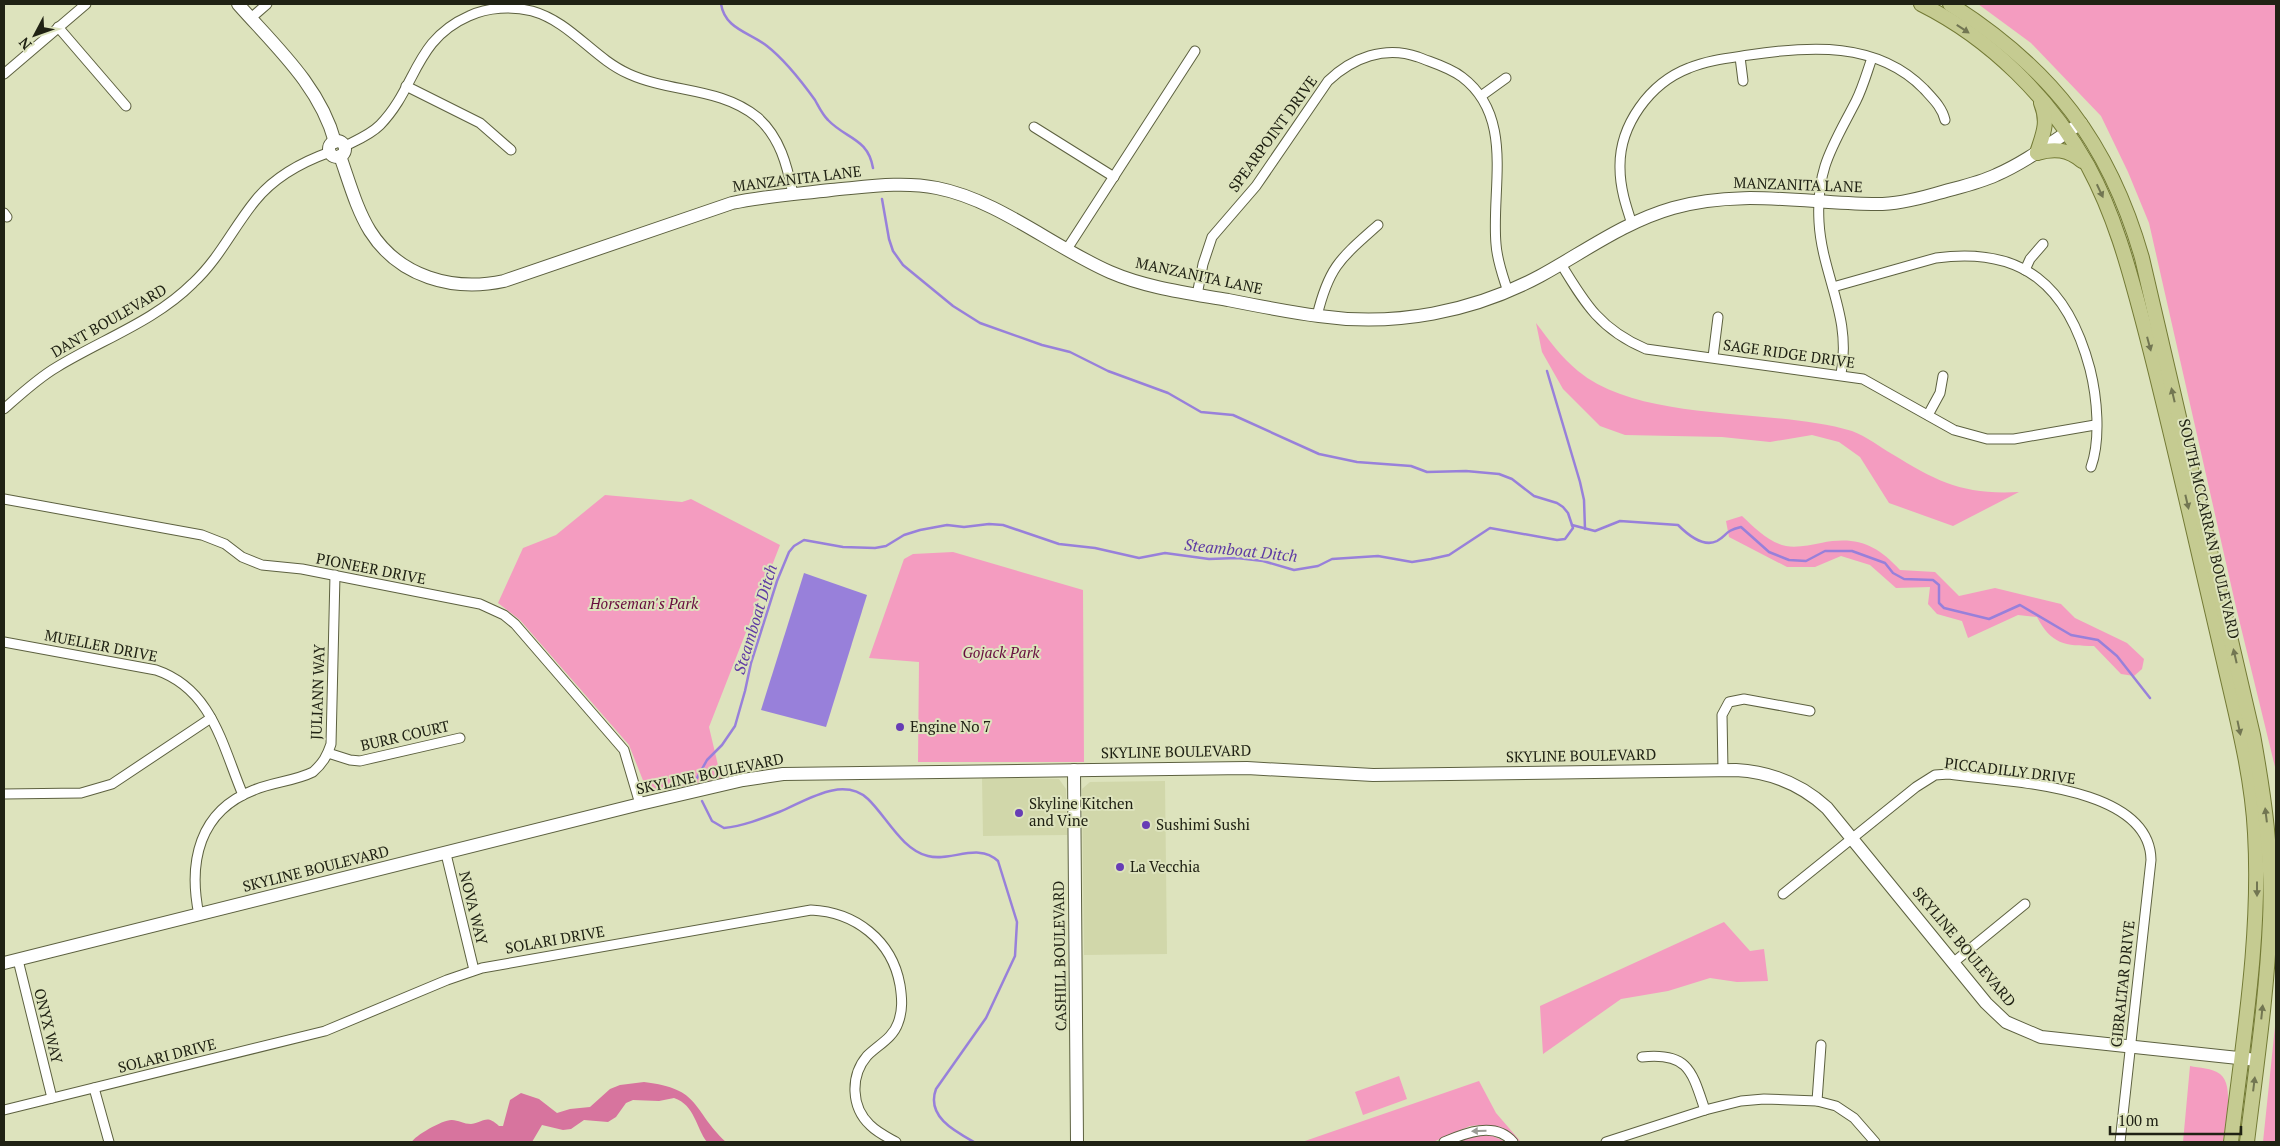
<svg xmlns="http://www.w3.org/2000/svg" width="2280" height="1146" font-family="'PT Serif',serif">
<rect width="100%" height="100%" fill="#dde3bd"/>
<g fill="#d1d7aa">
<path d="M982,777L1059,779L1066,789L1067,835L983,836Z"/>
<path d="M1165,781L1167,954L1084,955L1082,789L1090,782Z"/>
</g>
<g fill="#f49cc0">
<path d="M1978,4H2276V771L2236,607L2149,223L2128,172L2101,116L2031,43Z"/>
<path d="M1536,323C1549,340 1561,357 1578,371C1643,424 1771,407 1852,431C1866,436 1880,447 1892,454C1938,482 1963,495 2019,492L1953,526L1889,503L1860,457L1839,442L1812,435L1770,442L1722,437L1625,435L1600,426L1563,389L1542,352Z"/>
<path d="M605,495L682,502L691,499L780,545L709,727L721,778L648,793L629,745L520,620L498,603L523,548L556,535Z"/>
<path d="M1742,516C1755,528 1768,542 1786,546C1797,548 1810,545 1821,543C1856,536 1876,544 1900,570L1935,572L1959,596L1995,588L2061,604L2075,618L2127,643L2144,659L2142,669L2134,676L2121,674L2094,646C2065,646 2051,644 2037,617L2018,615L1968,638L1962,621L1937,614L1928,604L1930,587L1896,588L1870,565L1841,556L1815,567H1787L1729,537L1726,521Z"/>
<path d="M953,552L1083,590L1084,762H918L919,662L869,658L904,559L913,554Z"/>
<path d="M1724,922L1750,951L1764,949L1768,981L1737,982L1710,978L1668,991L1621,999L1543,1054L1540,1006Z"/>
<path d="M2276,1017V1142H2263Z"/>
<path d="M2190,1066C2199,1068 2212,1068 2220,1074C2235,1085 2225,1126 2223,1142H2183Z"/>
<path d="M1399,1076L1407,1099L1363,1115L1355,1092Z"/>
<path d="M1479,1081L1496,1113L1521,1142L1496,1127L1481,1125L1470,1126L1433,1142H1302Z"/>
<path d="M1476,1135L1493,1136L1506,1142H1455Z"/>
</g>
<path fill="#d7749e" d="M644,1082C702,1089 691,1109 726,1142H707C696,1128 695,1105 674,1098L659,1101L633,1100L626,1103L616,1117L608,1122L584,1120L571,1129L563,1130L542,1125L532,1142H412C414,1136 444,1119 452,1120C458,1120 464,1124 471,1124C485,1122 486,1114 499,1126H503L510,1100L521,1093L539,1099L557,1113L570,1109L590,1107L610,1089L620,1085Z"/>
<path fill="#9880da" d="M804,573L867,595L826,727L761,710Z"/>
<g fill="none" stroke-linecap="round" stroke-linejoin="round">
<g stroke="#9880da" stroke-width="2.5">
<path d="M721,4C725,29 749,32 767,46C785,60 802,82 815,100C819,107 822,114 828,120C846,139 868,138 873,168"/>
<path d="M1547,371L1580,482L1584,500L1585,529"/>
<path d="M1572,525L1595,531L1620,521L1678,525C1687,534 1703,548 1717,541C1728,535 1724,531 1741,527L1769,552L1789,560L1806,561L1825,551H1852L1885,563L1893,573L1904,579L1933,580L1939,585V603L1944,608L1989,619L2020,605L2071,635L2098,640L2117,656L2150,698"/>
<path d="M697,778L707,760L722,745L735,726L745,691L751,663L777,581L789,552L794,546L804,540L843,547L875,548L886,546L904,535L920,530L947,525L964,527L989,524L1003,525L1059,544L1095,548L1139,558L1165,553L1209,559L1237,558L1263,561L1294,570L1318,566L1332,559L1378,556L1412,562L1431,559L1449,555L1490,528L1557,540L1565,539L1573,528L1568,513L1563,507L1557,503L1534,496L1512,479L1499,474L1466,471L1427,472L1411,466L1357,462L1319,454L1233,415L1201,412L1168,393L1108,371L1070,352L1042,345L980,323L953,306L903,265L893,251L889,239L882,199"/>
<path d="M702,801L712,821L724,828C743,826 761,819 779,812C804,802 842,775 868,799C886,816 902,850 928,856C951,862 978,842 998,861L1017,922L1015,956L986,1018L936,1089C926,1116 954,1131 974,1142"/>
</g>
<defs>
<g id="street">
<path d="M251,18L267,4"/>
<path d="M58,27L126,106"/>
<path d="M1740,57L1743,81"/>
<path d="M4,74L86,4"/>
<path d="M406,86L480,123L511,150"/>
<path d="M1481,96L1506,78"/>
<path d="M1034,127L1114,177"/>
<path d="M345,146C357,140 370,135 380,125C417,87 414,40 469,16C488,7 512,6 532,11C571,22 593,58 629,74C671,93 720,87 757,117C780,137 787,165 793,194"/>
<path d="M4,213L7,217"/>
<path d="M1632,224C1626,206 1620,188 1620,168C1619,125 1650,83 1689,68C1708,60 1729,58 1749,55C1809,46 1877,41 1924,89C1933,99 1942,107 1945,120"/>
<path d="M1067,249L1195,51"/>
<path d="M1561,264C1585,304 1601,330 1646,349L1863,379L1954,430L1987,439H2014L2095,425"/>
<path d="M2025,270L2030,259L2043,244"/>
<path d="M1833,287L1936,258C2023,246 2068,286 2090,369C2097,397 2101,439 2091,467"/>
<path d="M1197,295L1203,264L1212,237L1256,186L1328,81C1352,58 1385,45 1418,57C1433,63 1449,67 1462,77C1515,117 1491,188 1496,244C1497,261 1503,276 1508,292"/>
<path d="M1317,316C1329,266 1341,258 1378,225"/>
<path d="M1713,357L1718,317"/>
<path d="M1841,374C1852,316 1822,276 1819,222C1816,168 1833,146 1856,101C1863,87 1867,72 1872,58"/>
<path d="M4,409C21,394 38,378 57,367C103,339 155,321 193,283C219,259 233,228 255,201C274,177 302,162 330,152"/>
<path d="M1928,415L1940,393L1943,376"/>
<path d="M4,499L202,535L225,544L242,557L262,565L302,569L480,604L504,615L515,624L624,750L640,804"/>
<path d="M4,642L156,670C212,689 222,745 243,795"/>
<path d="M328,753L350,760L360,761L460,738"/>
<path d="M1723,770L1722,715L1729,702L1744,699L1810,711"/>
<path d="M4,794L81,793L112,784L211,718"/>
<path d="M446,854L474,970"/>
<path d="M1783,894L1916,787L1935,775L1949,774C2004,782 2150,784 2151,860L2120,1142"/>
<path d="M199,915C188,862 199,811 254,790C273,782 295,781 313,772C323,763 327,756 331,744L335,575"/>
<path d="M18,960L52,1098"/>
<path d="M1954,962L2025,904"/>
<path d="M1642,1057C1689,1052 1692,1072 1705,1110"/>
<path d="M94,1088L109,1142"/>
<path d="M1817,1101L1821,1045"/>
<path d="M4,1110L325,1031L447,980L482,968L811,910C855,912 892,940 900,985C902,998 903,1010 898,1023C893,1038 878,1045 867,1056C850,1076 851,1107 870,1125C878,1133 887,1137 896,1142"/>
<path d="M1444,1142C1465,1133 1495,1121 1513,1142"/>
<path d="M1606,1142L1705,1110L1741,1101L1764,1099L1817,1101L1836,1106L1854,1118L1875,1142"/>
</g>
<g id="secondary">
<path d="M238,4C275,46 320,86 335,142"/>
<circle cx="337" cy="149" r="8"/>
<path d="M340,156C349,181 356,208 370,231C399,277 453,292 504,281L732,203C764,196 798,194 831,190C866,187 902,181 937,188C998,200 1053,247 1110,272C1147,288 1188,293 1228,300C1258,306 1288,312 1319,316C1395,327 1473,312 1540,276C1584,252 1624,222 1673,208C1739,189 1805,203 1872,204C1893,205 1914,200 1935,194C1955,188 1977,184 1996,175C2026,162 2053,141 2081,123"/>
<path d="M1074,770L1077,1142"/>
<path d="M4,963L640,804L743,780L783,774L1247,768L1373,775L1736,770C1772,772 1801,784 1827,808L1986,1003L2006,1022L2041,1037L2257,1060"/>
</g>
<g id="primary">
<path d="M1921,4C1991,39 2050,98 2088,166C2114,214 2128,265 2142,318C2159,382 2174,447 2189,511C2201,561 2212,612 2224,662C2237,719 2252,775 2255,833C2261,936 2243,1040 2231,1142"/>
<path d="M1950,4C2051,68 2109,142 2142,258L2253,735C2264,796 2273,857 2270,920C2267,994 2256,1068 2247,1142"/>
<path d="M2037,153C2043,134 2049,123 2041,103"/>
<path d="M2037,153C2054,148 2068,149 2082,161"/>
</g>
</defs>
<use href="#street" stroke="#5d6140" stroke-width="11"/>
<use href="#secondary" stroke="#5d6140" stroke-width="14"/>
<use href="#primary" stroke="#737a35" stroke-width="16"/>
<use href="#street" stroke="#fff" stroke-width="9"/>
<use href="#secondary" stroke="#fff" stroke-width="12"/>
<use href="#primary" stroke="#c5cb91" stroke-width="14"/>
</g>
<defs><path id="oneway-solid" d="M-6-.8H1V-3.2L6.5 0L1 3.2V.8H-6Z" transform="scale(1.25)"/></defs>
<g fill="#727652">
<use href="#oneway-solid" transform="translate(1963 29) rotate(33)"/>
<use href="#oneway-solid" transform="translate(2100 191) rotate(65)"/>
<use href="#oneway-solid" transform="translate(2149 344) rotate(75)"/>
<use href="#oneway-solid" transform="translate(2173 395) rotate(-103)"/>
<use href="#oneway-solid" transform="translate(2187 502) rotate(77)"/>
<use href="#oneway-solid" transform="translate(2235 656) rotate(-103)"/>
<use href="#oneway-solid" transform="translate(2239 728) rotate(78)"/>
<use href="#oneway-solid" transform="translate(2266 815) rotate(-97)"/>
<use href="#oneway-solid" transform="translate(2257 889) rotate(90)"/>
<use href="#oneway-solid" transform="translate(2262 1012) rotate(-84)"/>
<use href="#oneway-solid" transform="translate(2254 1084) rotate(-83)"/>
</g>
<use fill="#9b9c95" href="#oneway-solid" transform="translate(1479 1131) rotate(178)"/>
<g fill="#673db5" stroke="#dde3bd" stroke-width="2">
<circle cx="900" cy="727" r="5"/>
<circle cx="1019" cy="813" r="5"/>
<circle cx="1146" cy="825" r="5"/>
<circle cx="1120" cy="867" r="5"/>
</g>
<g text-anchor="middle" stroke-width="4" stroke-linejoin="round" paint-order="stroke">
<g font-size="15" fill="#202214" stroke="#dde3bd">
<text transform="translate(1273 134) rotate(-54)" y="5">SPEARPOINT DRIVE</text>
<text transform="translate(797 179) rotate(-7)" y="5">MANZANITA LANE</text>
<text transform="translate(1798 185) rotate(2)" y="5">MANZANITA LANE</text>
<text transform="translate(1199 276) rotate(12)" y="5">MANZANITA LANE</text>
<text transform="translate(109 321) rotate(-30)" y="5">DANT BOULEVARD</text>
<text transform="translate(1789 354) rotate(8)" y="5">SAGE RIDGE DRIVE</text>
<text transform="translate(2209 529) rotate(77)" y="5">SOUTH MCCARRAN BOULEVARD</text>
<text transform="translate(371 569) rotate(11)" y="5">PIONEER DRIVE</text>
<text transform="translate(101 646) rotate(11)" y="5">MUELLER DRIVE</text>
<text transform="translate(318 692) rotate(-88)" y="5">JULIANN WAY</text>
<text transform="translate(405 736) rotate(-13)" y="5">BURR COURT</text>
<text transform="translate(1176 752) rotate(-1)" y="5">SKYLINE BOULEVARD</text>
<text transform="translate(1581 756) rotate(-1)" y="5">SKYLINE BOULEVARD</text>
<text transform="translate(2010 771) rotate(7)" y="5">PICCADILLY DRIVE</text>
<text transform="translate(710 774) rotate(-12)" y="5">SKYLINE BOULEVARD</text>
<text transform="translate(316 869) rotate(-14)" y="5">SKYLINE BOULEVARD</text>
<text transform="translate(473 908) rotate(76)" y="5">NOVA WAY</text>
<text transform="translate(555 940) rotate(-10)" y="5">SOLARI DRIVE</text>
<text transform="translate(1964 947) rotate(50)" y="5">SKYLINE BOULEVARD</text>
<text transform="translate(1060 956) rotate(-91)" y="5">CASHILL BOULEVARD</text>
<text transform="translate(2123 984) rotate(-84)" y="5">GIBRALTAR DRIVE</text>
<text transform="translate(48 1026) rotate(76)" y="5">ONYX WAY</text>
<text transform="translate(167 1056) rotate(-14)" y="5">SOLARI DRIVE</text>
</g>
<g font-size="15" font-style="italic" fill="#670c3d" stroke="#dde3bd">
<text x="644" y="609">Horseman's Park</text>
<text x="1001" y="658">Gojack Park</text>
</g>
<g font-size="15" fill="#202214" stroke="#dde3bd" text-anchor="start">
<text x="910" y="732">Engine No 7</text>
<text x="1029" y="809">Skyline Kitchen<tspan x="1029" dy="17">and Vine</tspan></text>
<text x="1156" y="830">Sushimi Sushi</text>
<text x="1130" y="872">La Vecchia</text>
</g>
<g font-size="16" font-style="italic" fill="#5e3aa4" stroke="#dde3bd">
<text transform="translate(1241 550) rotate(6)" y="6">Steamboat Ditch</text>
<text transform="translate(755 619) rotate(-73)" y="6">Steamboat Ditch</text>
</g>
</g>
<rect width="2280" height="1146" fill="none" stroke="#202214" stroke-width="10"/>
<g transform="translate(35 35) rotate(229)" stroke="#dde3bd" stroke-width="4" paint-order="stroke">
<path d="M0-4L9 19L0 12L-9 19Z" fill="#202214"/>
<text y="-8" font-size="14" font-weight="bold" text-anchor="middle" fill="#202214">N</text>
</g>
<path d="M2110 1126v8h131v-8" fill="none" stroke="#202214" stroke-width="2.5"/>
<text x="2118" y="1126" font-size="15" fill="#202214" stroke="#dde3bd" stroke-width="4" paint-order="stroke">100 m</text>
</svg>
